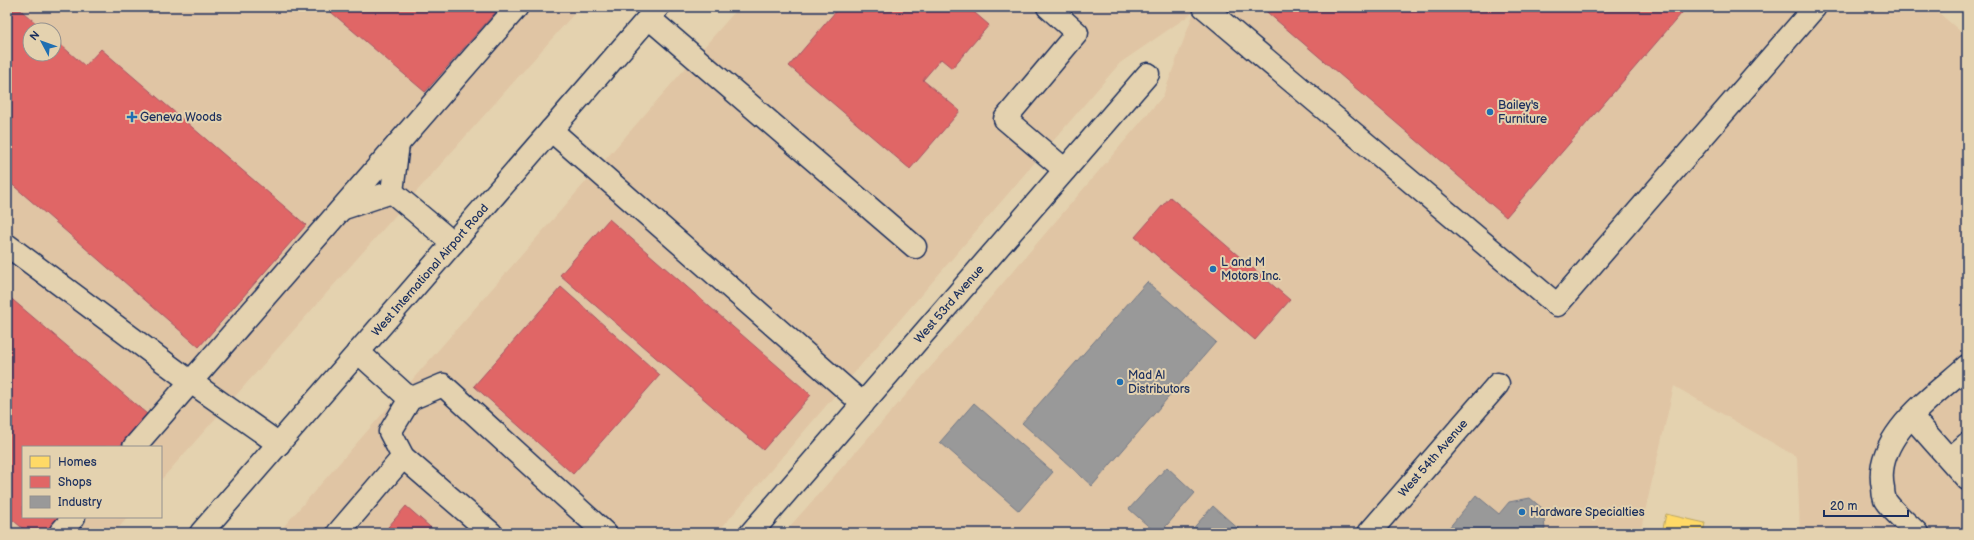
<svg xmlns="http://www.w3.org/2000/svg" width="1974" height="540" font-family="'Balsamiq Sans',sans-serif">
<rect width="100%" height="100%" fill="#e4d2af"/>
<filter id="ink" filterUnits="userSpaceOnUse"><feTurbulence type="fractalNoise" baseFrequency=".025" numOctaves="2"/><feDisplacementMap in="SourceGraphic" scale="8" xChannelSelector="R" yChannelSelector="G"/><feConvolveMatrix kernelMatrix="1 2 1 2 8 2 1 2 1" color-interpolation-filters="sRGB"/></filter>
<g filter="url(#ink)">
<g fill="#e0c5a4" fill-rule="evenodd">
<path d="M7,7H580L161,480V447H23V517H128L114,533H7ZM30,30H54V54H30Z"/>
<path d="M739,7H1932L1967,37V533H1800L1797,457L1674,386L1640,533H784L943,353L1163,96L1194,12L1120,63L717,533H278Z"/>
</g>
<path fill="#ffd966" stroke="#bba664" d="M1666,514L1705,523L1703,533H1662Z"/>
<g fill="#e06666" stroke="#a55664">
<path d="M7,7H17L44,30H30V54H54V39L85,66L101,49L306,225L199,347L7,180Z"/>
<path d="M325,7H500L425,92Z"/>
<path d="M831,7H968L989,25L952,68L941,59L923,80L960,111L910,169L789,66L836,11Z"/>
<path d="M1261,7H1687L1506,217Z"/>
<path d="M1170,197L1290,300L1255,340L1135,237Z"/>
<path d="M609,219L811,395L763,450L560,275Z"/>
<path d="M561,287L660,375L573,474L474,386Z"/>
<path d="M7,295L147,414L119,447H23V517H59L45,533H28L7,515Z"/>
<path d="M406,506L437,533H383Z"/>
</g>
<g fill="#999" stroke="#737987">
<path d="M1147,282L1216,342L1092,486L1022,423Z"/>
<path d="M974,403L1053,472L1019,511L940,442Z"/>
<path d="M1167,467L1195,493L1160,533H1156L1129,509Z"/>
<path d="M1476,495L1499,514L1509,502L1530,498L1543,509L1545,529L1542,533H1453L1448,529Z"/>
<path d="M1213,506L1243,533H1189Z"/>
</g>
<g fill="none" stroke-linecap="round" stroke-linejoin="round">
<defs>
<g id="minor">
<path d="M1048,7L1077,33L1005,119L1065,170"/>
<path d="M1204,7L1557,305L1815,7"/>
<path d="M649,18L915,247"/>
<path d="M551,130L863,404"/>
<path d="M392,192L453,243"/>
<path d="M392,192L398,144"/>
<path d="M344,208L392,192"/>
<path d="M7,245L191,382L279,444"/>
<path d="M358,352L410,399"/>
<path d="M1912,417L1967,479"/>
<path d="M134,447L517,7"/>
<path d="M1950,459L1967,444"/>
<path d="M60,533L74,517"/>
<path d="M338,533L403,457"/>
<path d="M491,533L403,457L390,432L410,399L443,385L605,533"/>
<path d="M751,533L1148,74"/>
<path d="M1369,533L1498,384"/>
<path d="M1917,533C1909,525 1890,509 1885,500C1884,497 1883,491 1883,488C1872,437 1934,396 1967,366"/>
</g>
<path id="major" d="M201,533L658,7"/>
</defs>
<use href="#minor" stroke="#1b2f5e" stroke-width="25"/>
<use href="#major" stroke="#1b2f5e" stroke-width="25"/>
<use href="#minor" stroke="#e4d2af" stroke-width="22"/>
<use href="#major" stroke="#e4d2af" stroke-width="22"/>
</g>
</g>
<g fill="#1f6fb2" stroke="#e4d2af" stroke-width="1.5">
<circle cx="1490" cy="112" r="4"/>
<path d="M130 111h4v4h4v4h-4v4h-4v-4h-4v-4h4z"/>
<circle cx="1213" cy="269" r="4"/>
<circle cx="1120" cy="382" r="4"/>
<circle cx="1522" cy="512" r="4"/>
</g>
<g text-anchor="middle" stroke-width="4" stroke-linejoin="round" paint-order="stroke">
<g font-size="12" fill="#1b2f5e" stroke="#e4d2af" text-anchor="start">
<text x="1498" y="109">Bailey's<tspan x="1498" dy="14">Furniture</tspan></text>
<text x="140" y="121">Geneva Woods</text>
<text x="1221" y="266">L and M<tspan x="1221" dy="14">Motors Inc.</tspan></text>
<text x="1128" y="379">Mad Al<tspan x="1128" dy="14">Distributors</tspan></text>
<text x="1530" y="516">Hardware Specialties</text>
</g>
<g font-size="12" fill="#1b2f5e" stroke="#e4d2af">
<text transform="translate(430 270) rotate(-49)" y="4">West International Airport Road</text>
<text transform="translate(949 304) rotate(-49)" y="4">West 53rd Avenue</text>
<text transform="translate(1433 458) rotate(-49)" y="4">West 54th Avenue</text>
</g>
</g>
<rect width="1974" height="540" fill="none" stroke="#e4d2af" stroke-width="24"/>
<rect x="12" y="12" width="1950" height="516" fill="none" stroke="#1b2f5e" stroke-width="1.5" filter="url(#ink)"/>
<rect x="22" y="446" width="140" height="72" fill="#e4d2af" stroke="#94918f"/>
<rect x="30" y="456" width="20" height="12" fill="#ffd966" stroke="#94918f"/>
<text x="58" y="466" font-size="12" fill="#1b2f5e">Homes</text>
<rect x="30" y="476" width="20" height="12" fill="#e06666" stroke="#94918f"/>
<text x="58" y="486" font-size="12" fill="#1b2f5e">Shops</text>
<rect x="30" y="496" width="20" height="12" fill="#999999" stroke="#94918f"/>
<text x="58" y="506" font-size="12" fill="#1b2f5e">Industry</text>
<g transform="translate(42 42) rotate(311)"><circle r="19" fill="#e4d2af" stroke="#94918f"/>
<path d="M0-3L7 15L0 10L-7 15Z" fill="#1f6fb2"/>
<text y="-6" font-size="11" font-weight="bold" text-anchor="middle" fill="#1b2f5e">N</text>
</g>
<path d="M1824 510v6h84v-6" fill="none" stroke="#1b2f5e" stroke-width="2"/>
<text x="1830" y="510" font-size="12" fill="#1b2f5e" stroke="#e4d2af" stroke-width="3" paint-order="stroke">20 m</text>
</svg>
